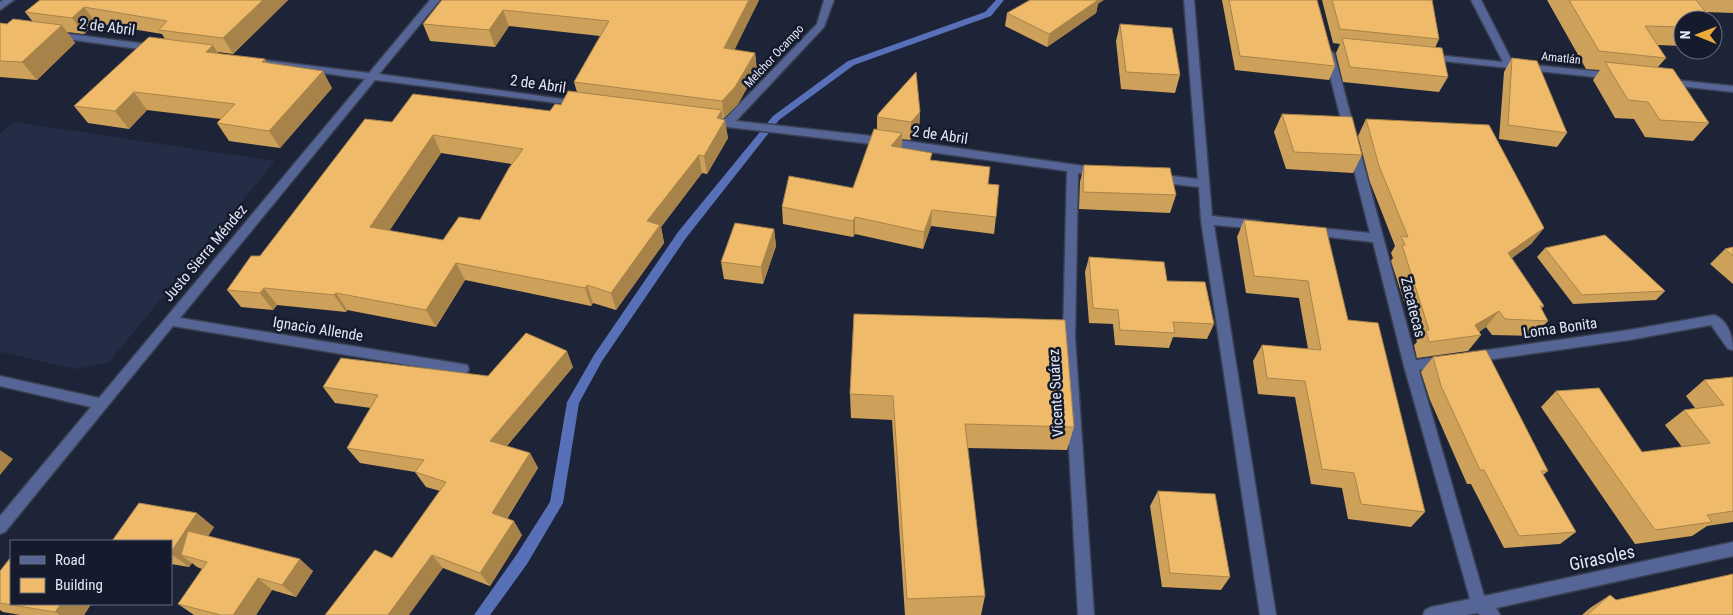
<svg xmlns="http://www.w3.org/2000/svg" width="1733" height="615" font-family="'Roboto Condensed',sans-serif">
<rect width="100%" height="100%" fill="#1e2437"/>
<path fill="#242d46" d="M14,122L275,161L109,362L76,369L0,352V134Z"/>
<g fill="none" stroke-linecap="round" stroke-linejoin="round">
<path fill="#5870b8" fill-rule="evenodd" d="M996,0H1004L991,16L854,65L779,120L686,238L602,361L579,403L563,503L527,564L490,615H474L517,554L550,502L567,402L594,355L678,232L773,116L848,61L985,12Z"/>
<defs>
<g id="minor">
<path d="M3,0H14L0,10V2Z"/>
<path d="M430,0H440L379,74L577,101L582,104L581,106L375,80L180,318L462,364L467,365L469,369L467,373L462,374L173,326L5,532L0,534V516L91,407L0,386V376L99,398L365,79L250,63L245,60L247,58L369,73Z"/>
<path d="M824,0H834L824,27L736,121L872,136L1098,168L1104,172L1098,176L1078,173L1075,338L1094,615H1078L1063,338L1067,171L872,144L727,127L705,123L704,121L709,118L725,119L817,24Z"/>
<path d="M1184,0H1194L1212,216L1260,221L1266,225L1260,229L1214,225L1276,615H1260L1201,220L1199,187L1155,182L1149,178L1155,174L1198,179Z"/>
<path d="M1471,0H1481L1513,63L1613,73L1618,76L1613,79L1424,59L1422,57L1427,54L1503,62Z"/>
<path d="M55,32L154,45L159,48L154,51L52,37L50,35Z"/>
<path d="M1329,50L1334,53L1416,360L1443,356L1448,357L1450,361L1448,365L1419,370L1484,596L1733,542V556L1496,608L1500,615H1480L1477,613L1466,615H1423L1425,610L1431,607L1470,599L1404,366L1373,242L1310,235L1304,231L1310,227L1370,233L1324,53Z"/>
<path d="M1665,79L1733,86V92L1661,84V80Z"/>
<path d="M1714,315C1728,320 1733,337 1733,350L1728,349L1711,325L1629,340L1473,362L1468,361L1466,357L1468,353L1473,352L1629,330Z"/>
</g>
</defs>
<use href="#minor" stroke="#3a3f52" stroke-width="3"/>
<use href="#minor" fill="#556696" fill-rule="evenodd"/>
</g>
<g fill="#cea15b" fill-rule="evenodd">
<path d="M40,0H288L233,54L218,52L219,54L268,63L332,88L280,148L229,141L217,123L221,119L147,110L129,129L88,123L74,106L165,39L162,34L96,23L84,34L67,32L75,43L37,80L0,77V23L7,24L33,22L25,12Z"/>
<path d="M442,0H759L734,50L755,53L757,70L738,104L724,118H723L728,138L707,174L702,173L661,227L664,243L616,310L593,303L591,306L465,280L436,327L347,310L346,312L277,305L273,310L241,307L227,290L392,122L550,111L561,105L577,92L574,82L600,36L509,26L495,47L430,41L423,24ZM441,153L512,164L480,220L443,240L389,231Z"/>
<path d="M1222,0H1317L1335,66L1329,80L1235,70Z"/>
<path d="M1322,0H1432L1439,39L1435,48L1448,77L1439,92L1343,82L1336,53L1340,44L1333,43Z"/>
<path d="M1547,0H1733V13L1706,12L1683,20V46L1657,45L1666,58L1658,67L1709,123L1693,141L1645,137L1634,119L1615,118L1593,80L1600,70L1586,69Z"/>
<path d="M1098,4L1096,13L1047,47L1005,26L1007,13Z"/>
<path d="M1713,21L1719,29L1713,36Z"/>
<path d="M1120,24L1180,75L1175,93L1121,89L1116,41Z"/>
<path d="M1512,58L1567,133L1557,147L1499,139L1504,72Z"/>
<path d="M920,112L919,129L910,140L902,139L901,148L988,184L996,217L994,234L931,226L923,249L855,234L853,237L783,224L782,207L853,188L877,130V117Z"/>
<path d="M1282,114L1362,155L1353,173L1286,169L1274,132Z"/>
<path d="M1366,119L1544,228L1531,244L1512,258L1544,306L1541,309L1548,321L1534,336L1492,335L1486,327L1479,332L1481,335L1468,351L1417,358L1414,345L1417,342L1391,261L1393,258L1391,253L1395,246L1370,182L1358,136Z"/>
<path d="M1084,165L1176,195L1170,213L1079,209L1080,182Z"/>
<path d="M1244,220L1348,320L1425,512L1411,527L1348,519L1342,488L1311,484L1295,397L1258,394L1253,361L1262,345L1308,349L1299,298L1246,293L1237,237Z"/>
<path d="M774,229L776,246L763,284L724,279L721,262Z"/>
<path d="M1733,247V284L1710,264L1725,249Z"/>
<path d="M1545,248L1665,291L1656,300L1573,304L1537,257Z"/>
<path d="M1089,257L1167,281L1214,324L1207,339L1173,337L1169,348L1115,345L1113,324L1089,323L1085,272Z"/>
<path d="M854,314L1074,427L1067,450L967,448L985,596L981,615H905L892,420L851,418L850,394Z"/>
<path d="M1433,357L1548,471L1543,475L1576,532L1560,544L1504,548L1471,484H1467L1430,400L1421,372Z"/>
<path d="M573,367L507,446L530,453L538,468L507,519L522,535L490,586L443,568L392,558L440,491L426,487L415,472L360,463L347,448L371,408L335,403L323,387L488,376Z"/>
<path d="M1733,377V522L1707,526L1692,536L1635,544L1541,407L1556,391L1642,452L1682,447L1665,425L1684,410L1695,408L1686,396L1704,380Z"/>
<path d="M1158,491L1230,577L1221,590L1162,587L1150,506Z"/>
<path d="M214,527L208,536L313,571L296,597L272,590L256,615H194L178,604L202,569L197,567L192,563L189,567L171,564V541Z"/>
<path d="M0,571L11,604H91L84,615H20L3,612L0,610Z"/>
<path d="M1610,595L1616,600L1733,615H1582L1590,608Z"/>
</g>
<g fill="#a7834a">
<path d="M263,0H288L233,54L223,38Z"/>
<path d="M749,0H759L727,65L724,48Z"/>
<path d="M1090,0H1104L1098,4L1096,13L1047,47L1049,34Z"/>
<path d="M84,7L96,23L84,34L72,18Z"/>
<path d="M503,10L509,26L495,47L489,30Z"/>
<path d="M62,25L75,43L37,80L22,62Z"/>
<path d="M213,45L224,62L206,52Z"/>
<path d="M755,53L757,70L738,104L724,118L722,101Z"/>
<path d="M265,59L275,76L262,62Z"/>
<path d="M323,71L332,88L280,148L269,131Z"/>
<path d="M134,92L147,110L129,129L115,111Z"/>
<path d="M722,110L723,123L725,120L728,138L707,174L704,156L717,118Z"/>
<path d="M920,112L919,129L910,140L911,122Z"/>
<path d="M902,133L901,150L891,146Z"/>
<path d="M433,135L441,153L380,245L370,227Z"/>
<path d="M699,155L702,173L661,227L664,243L616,310L611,293L647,221Z"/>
<path d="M932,210L931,226L923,249L924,232Z"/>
<path d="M855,217V234L853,237V221Z"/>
<path d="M1544,228L1531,244L1496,269L1508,253Z"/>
<path d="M774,229L776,246L763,284L761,267Z"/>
<path d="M456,263L465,280L436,327L426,310Z"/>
<path d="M587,285L593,303L591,306L585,288Z"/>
<path d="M264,288L277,305L273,310L260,293Z"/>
<path d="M336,293L347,310L346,312L334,295Z"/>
<path d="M1499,311L1486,327L1470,337L1475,325Z"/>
<path d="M567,351L573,367L498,456L490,441Z"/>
<path d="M0,450L13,459L0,475Z"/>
<path d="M530,453L538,468L501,527L492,513Z"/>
<path d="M197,513L214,527L194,559L181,555L192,563L189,567L171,554V552Z"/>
<path d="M514,521L522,535L490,586L480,573Z"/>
<path d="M432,555L443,568L409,615H388Z"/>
<path d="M300,559L313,571L296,597L282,585Z"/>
<path d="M258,578L272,590L256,615H233Z"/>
<path d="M61,604H91L84,615H60L55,612Z"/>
</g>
<g fill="#efbb6a" stroke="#a7834a" fill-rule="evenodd">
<path d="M40,0H263L223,38L159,30L167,21L84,7L72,18L25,12Z"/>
<path d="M442,0H749L724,48L755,53L735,87L722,101L574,82L609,21L503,10L489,30L423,24Z"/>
<path d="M1030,0H1098L1049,34L1007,13Z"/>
<path d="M1229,0H1317L1335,66L1240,56Z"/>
<path d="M1332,0H1432L1439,39L1340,29Z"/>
<path d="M1569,0H1696L1712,20H1683V27L1645,26L1666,58L1599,51Z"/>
<path d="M13,19L62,25L22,62L0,61V23L7,24Z"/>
<path d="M1713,21L1719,29L1713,28Z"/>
<path d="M1120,24L1172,28L1180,75L1126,72Z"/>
<path d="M149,37L213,45L206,52L265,59L262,62L323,71L269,131L217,123L235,104L134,92L115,111L74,106Z"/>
<path d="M1342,38L1442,48L1448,77L1350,67Z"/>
<path d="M1512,58L1537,61L1567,133L1508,125Z"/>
<path d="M1605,62L1673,69L1709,123L1660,120L1648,102L1628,100Z"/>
<path d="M916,72L920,112L911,122L877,117L879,113Z"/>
<path d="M568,91L722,110L717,118L725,120L704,156L699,155L647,221L660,225L611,293L587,285L585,288L456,263L426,310L336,293L334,295L264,288L260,293L227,290L251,256H260L365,119L392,122L413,94L550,111L555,104L561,105ZM433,135L523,149L509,168L480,220L459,217L443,240L370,227Z"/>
<path d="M1282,114L1352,117L1362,155L1294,152Z"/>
<path d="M1366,119L1489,125L1544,228L1508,253L1544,306H1540L1548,321L1505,319L1499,311L1475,325L1481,335L1429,342L1426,330H1429L1402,245H1405L1401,236L1408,237L1379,166Z"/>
<path d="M874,129L902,133L891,146L932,153L930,160L990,167L988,184L999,185L996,217L932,210L924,232L855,217L853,221L782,207L789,176L853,188Z"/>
<path d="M1084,165L1170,168L1176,195L1083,192Z"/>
<path d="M1244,220L1326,228L1348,320L1378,323L1425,512L1361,504L1354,473L1322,469L1305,381L1267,378L1262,345L1321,350L1308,281L1254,276Z"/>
<path d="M735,223L774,229L761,267L721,262Z"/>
<path d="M1605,235L1665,291L1582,295L1545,248Z"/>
<path d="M1733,247V256L1725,249Z"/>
<path d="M1089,257L1164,262L1167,281L1205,282L1214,324L1173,322L1175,333L1120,330L1118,310L1093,308Z"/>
<path d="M854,314L1065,320L1074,427L965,424L985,596L907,599L893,396L850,394Z"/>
<path d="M526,333L567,351L490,441L530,453L492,513L514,521L480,573L432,555L388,615H325L375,550L392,558L446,482L415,472L424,460L347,448L378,395L323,387L341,358L488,376Z"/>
<path d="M1486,350L1548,471H1541L1576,532L1519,536L1484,470H1480L1441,386L1433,357Z"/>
<path d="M1733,377V511L1707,515L1712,522L1655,530L1556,391L1599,388L1642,452L1710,443L1684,410L1724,405L1704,380Z"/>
<path d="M1158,491L1215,494L1230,577L1170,573Z"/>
<path d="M139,503L197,513L171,552V541H112Z"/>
<path d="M188,531L300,559L282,585L258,578L233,615H221L178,604L207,562L181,555Z"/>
<path d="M11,557V604H61L55,612L0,603V571Z"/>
<path d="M1733,574V615H1587L1610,595L1616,600Z"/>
</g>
<g text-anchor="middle" stroke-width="5" stroke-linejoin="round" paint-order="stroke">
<g font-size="12" fill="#e3e8f5" stroke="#151b2d">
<text transform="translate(774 56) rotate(-47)" y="4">Melchor Ocampo</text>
<text transform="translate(1561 58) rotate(6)" y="4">Amatlán</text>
</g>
<g font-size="15" fill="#e3e8f5" stroke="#151b2d">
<text transform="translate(107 27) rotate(7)" y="5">2 de Abril</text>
<text transform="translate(538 84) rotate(8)" y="5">2 de Abril</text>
<text transform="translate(940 135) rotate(8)" y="5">2 de Abril</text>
<text transform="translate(205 253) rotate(-50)" y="5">Justo Sierra Méndez</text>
<text transform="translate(1413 307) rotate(76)" y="5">Zacatecas</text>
<text transform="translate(1560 328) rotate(-8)" y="5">Loma Bonita</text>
<text transform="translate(318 329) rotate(9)" y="5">Ignacio Allende</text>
<text transform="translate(1056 393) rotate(-93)" y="5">Vicente Suárez</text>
</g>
<g font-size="18" fill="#e3e8f5" stroke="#151b2d">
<text transform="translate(1602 558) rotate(-12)" y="6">Girasoles</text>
</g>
</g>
<rect x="10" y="540" width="162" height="65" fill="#151b2d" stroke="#676d7d"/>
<rect x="20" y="556" width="25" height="8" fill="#556696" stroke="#676d7d"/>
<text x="55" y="565" font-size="15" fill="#e3e8f5">Road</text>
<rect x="20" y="578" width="25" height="15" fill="#efbb6a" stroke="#676d7d"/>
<text x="55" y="590" font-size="15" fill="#e3e8f5">Building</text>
<g transform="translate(1698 35) rotate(271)"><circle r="24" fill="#151b2d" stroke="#676d7d"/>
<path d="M0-4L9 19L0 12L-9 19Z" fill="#ebaa39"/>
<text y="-8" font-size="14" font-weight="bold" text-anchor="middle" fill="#e3e8f5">N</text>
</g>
</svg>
